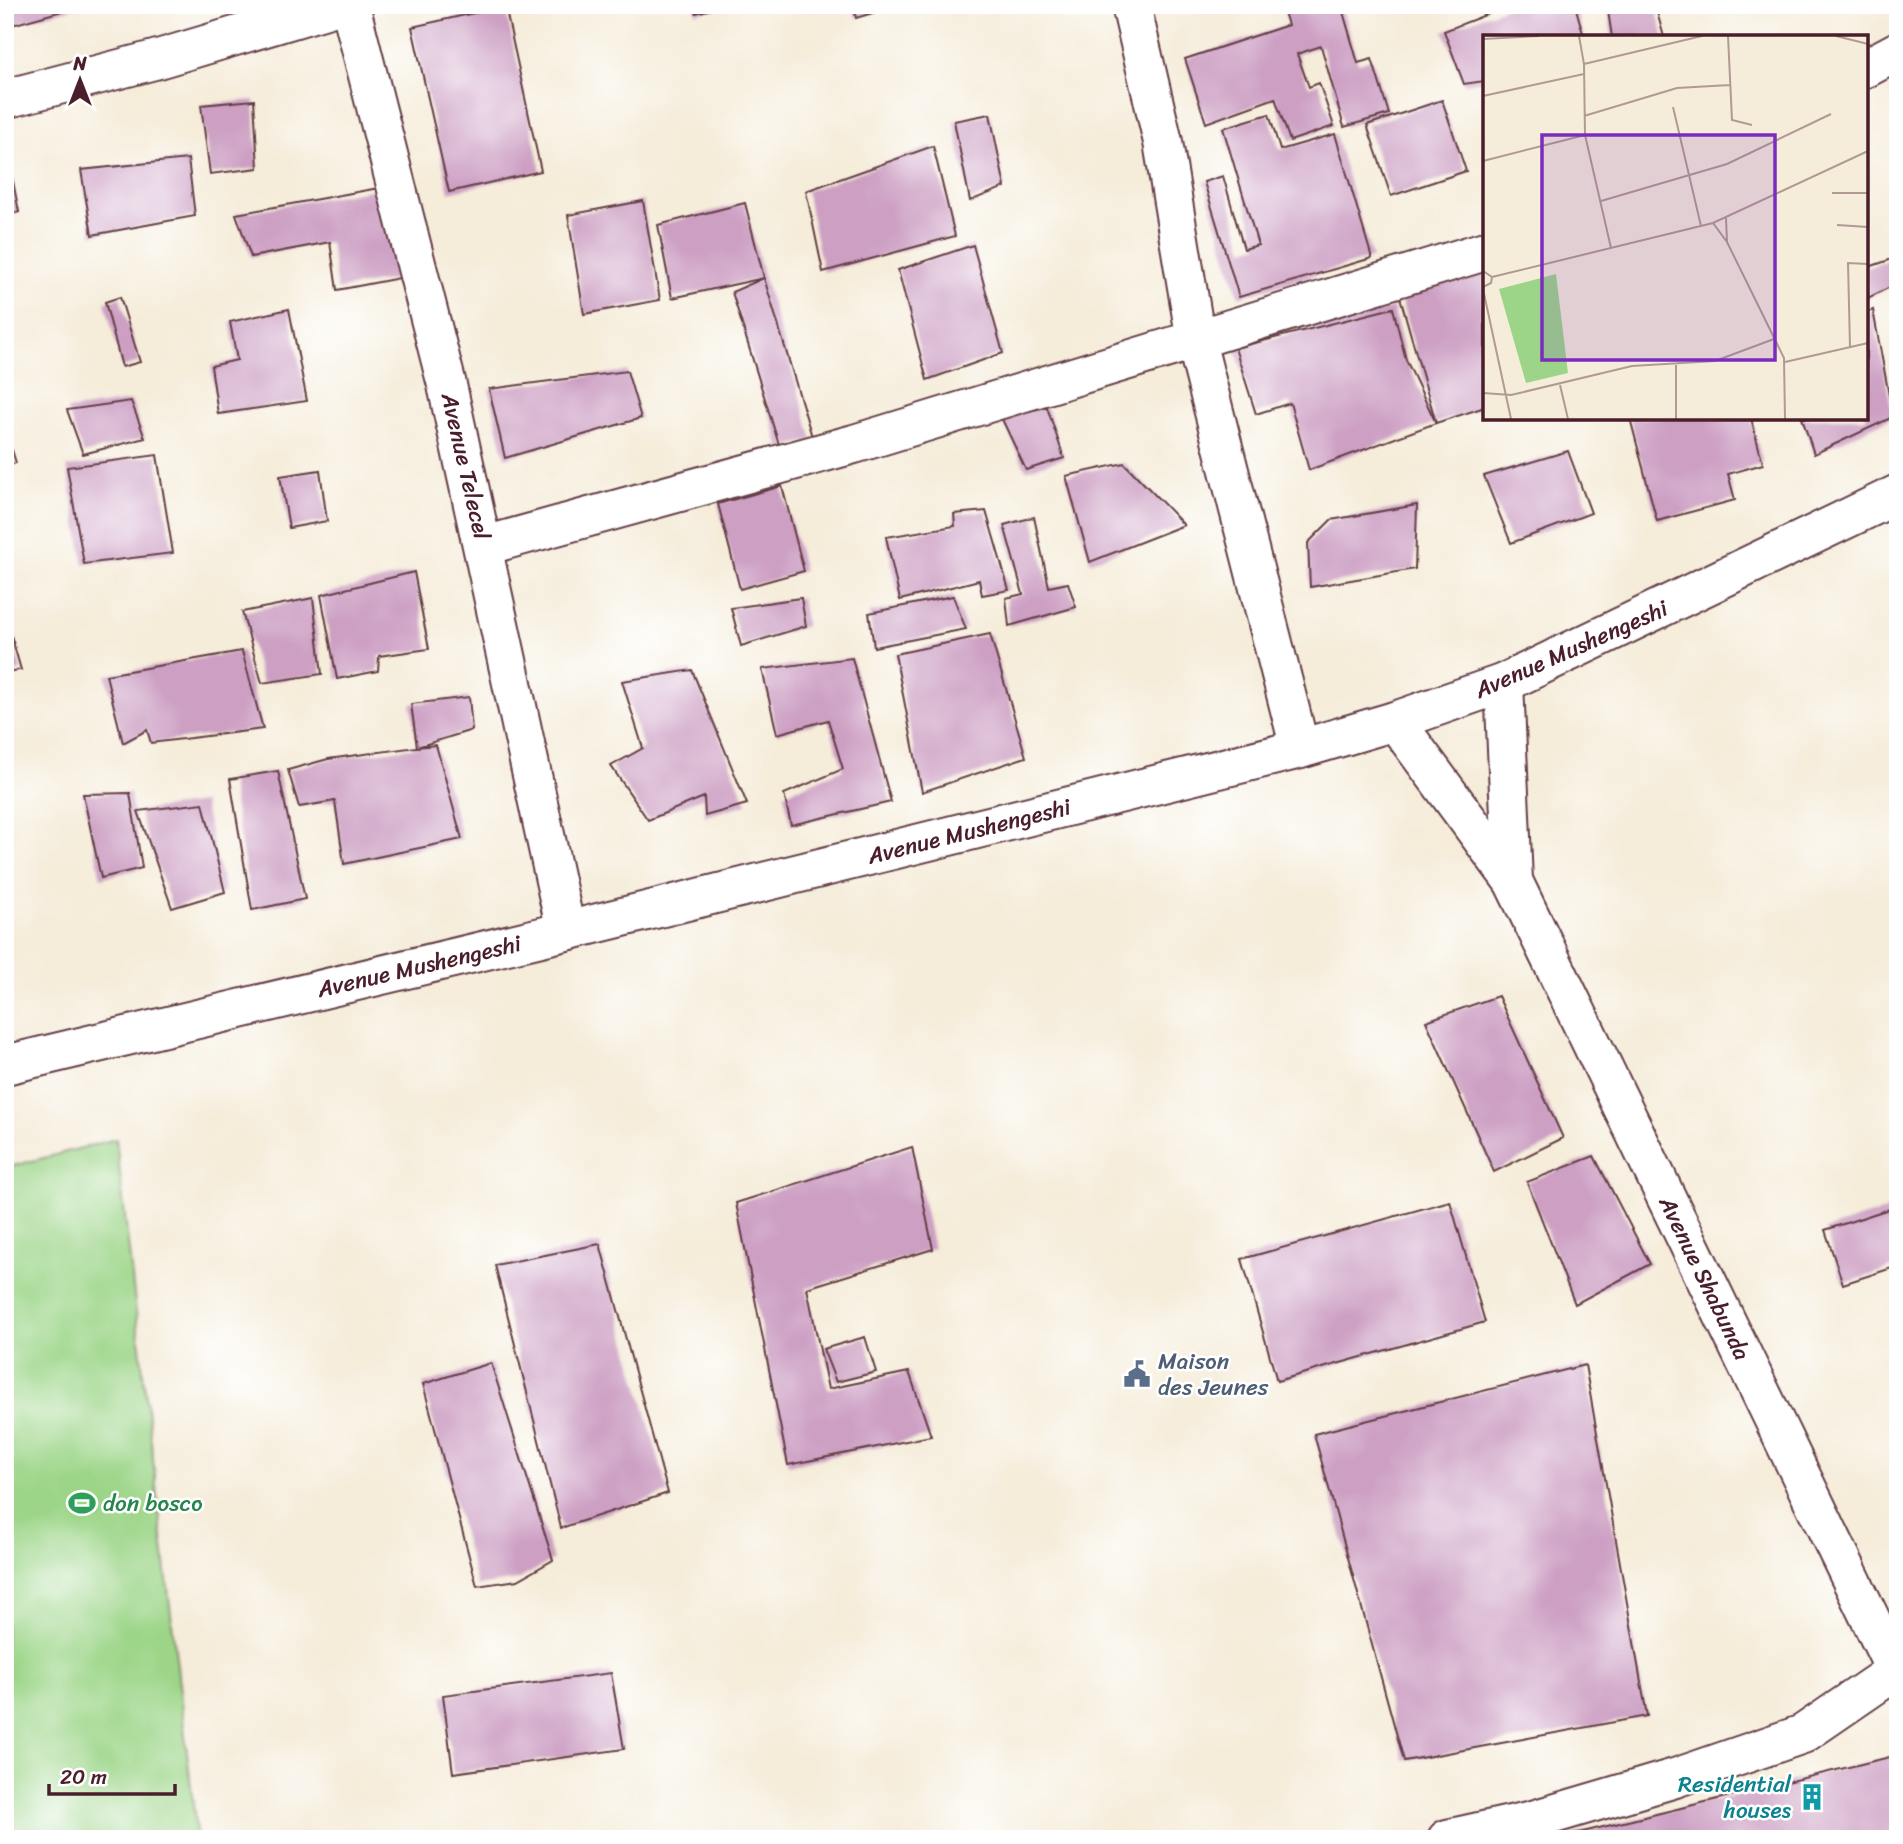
<svg xmlns="http://www.w3.org/2000/svg" width="1903" height="1844" font-family="Sriracha,sans-serif">
<rect width="100%" height="100%" fill="#fff"/>
<filter id="ink" filterUnits="userSpaceOnUse"><feTurbulence type="fractalNoise" baseFrequency=".0143" numOctaves="2"/><feDisplacementMap in="SourceGraphic" scale="14" xChannelSelector="R" yChannelSelector="G"/><feConvolveMatrix kernelMatrix="1 2 1 2 8 2 1 2 1" color-interpolation-filters="sRGB"/></filter>
<filter id="wash" filterUnits="userSpaceOnUse"><feTurbulence type="fractalNoise" baseFrequency=".00686" numOctaves="4" result="noise"/><feDisplacementMap in="SourceGraphic" scale="28" xChannelSelector="R" yChannelSelector="G"/><feGaussianBlur stdDeviation="1.57" result="paint"/><feColorMatrix in="noise" values="0 0 0 0 0 0 0 0 0 0 0 0 0 0 0 0 0 1.4 0 .05"/><feComposite in="paint" operator="in"/></filter>
<g filter="url(#wash)">
<rect width="100%" height="100%" fill="#f5ecd9"/>
<path fill="#9cd588" stroke="#737a5a" stroke-width="2" d="M116,1139L197,1839H5V1168Z"/>
<g id="blocks">
<g fill="#cc9fc3">
<path d="M5,5H80V6L5,27Z"/>
<path d="M694,5H724V6L696,13Z"/>
<path d="M807,5H827L828,6L809,11Z"/>
<path d="M853,5H896V6L856,18Z"/>
<path d="M1282,5H1341L1358,63L1372,59L1389,114L1344,127L1321,46L1297,54L1309,87L1319,83L1334,126L1290,141L1275,98L1206,123L1185,59L1288,25Z"/>
<path d="M1511,5H1575L1584,37H1485V81L1464,84L1444,31Z"/>
<path d="M1655,5L1664,37H1612L1608,11Z"/>
<path d="M505,6L541,171L449,192L412,27Z"/>
<path d="M254,100L258,168L210,174L201,105Z"/>
<path d="M1442,100L1466,171L1391,196L1367,125Z"/>
<path d="M990,114L1005,187L970,201L954,121Z"/>
<path d="M1269,114L1280,150L1335,134L1372,258L1239,297L1204,182L1223,176L1244,249L1258,245L1223,128Z"/>
<path d="M933,146L955,236L823,272L806,191Z"/>
<path d="M188,159L195,216L92,235L81,170Z"/>
<path d="M9,161L19,212L5,216V162Z"/>
<path d="M379,188L400,278L337,290L330,242L251,257L236,214Z"/>
<path d="M643,201L660,300L584,314L568,215Z"/>
<path d="M745,203L764,278L813,440L780,448L732,292L764,278L672,298L658,225Z"/>
<path d="M973,245L1003,353L927,380L898,270Z"/>
<path d="M1898,257V283L1866,299V268Z"/>
<path d="M1485,266V407L1436,423L1398,290Z"/>
<path d="M120,297L140,362L122,367L105,302Z"/>
<path d="M1393,308L1406,360L1436,423L1309,470L1290,403L1256,414L1235,348Z"/>
<path d="M289,309L307,401L218,414L211,366L237,360L230,322Z"/>
<path d="M1873,310L1893,417L1814,454L1802,418H1866V313Z"/>
<path d="M627,371L641,418L505,458L489,389Z"/>
<path d="M131,401L145,438L83,454L67,410Z"/>
<path d="M1047,407L1064,458L1026,470L1001,417Z"/>
<path d="M1630,418H1751L1763,464L1728,474L1735,500L1657,521Z"/>
<path d="M5,427L16,463L5,467Z"/>
<path d="M1568,451L1591,513L1511,543L1484,476Z"/>
<path d="M157,455L173,553L84,564L67,467Z"/>
<path d="M1124,463L1184,525L1090,562L1066,476Z"/>
<path d="M320,470L327,521L289,528L280,476Z"/>
<path d="M782,486L804,571L740,589L718,504Z"/>
<path d="M1417,505L1415,569L1310,587L1308,543L1331,520Z"/>
<path d="M986,511L1009,590L982,595L979,580L900,600L886,537L955,526L954,514Z"/>
<path d="M1034,517L1049,587L1068,583L1076,607L1009,626L1006,598L1023,594L1004,525Z"/>
<path d="M414,572L429,649L379,656L378,671L337,679L321,595Z"/>
<path d="M953,596L966,629L874,647L869,613Z"/>
<path d="M313,598L322,674L262,683L242,612Z"/>
<path d="M801,598L806,626L741,646L731,608Z"/>
<path d="M990,634L1026,757L922,792L895,654Z"/>
<path d="M11,635L21,670L5,672V636Z"/>
<path d="M242,651L263,729L151,743L147,730L123,743L106,675Z"/>
<path d="M852,658L891,802L791,825L784,794L843,769L828,720L777,734L762,669Z"/>
<path d="M692,670L747,804L705,816L704,797L648,820L611,766L643,748L622,681Z"/>
<path d="M469,697L472,730L417,747L436,745L462,839L344,864L335,801L299,807L288,770L328,759L417,747L411,704Z"/>
<path d="M278,771L305,899L252,910L230,779Z"/>
<path d="M130,793L142,868L101,878L83,794Z"/>
<path d="M203,803L225,892L172,908L138,811Z"/>
<path d="M1498,996L1563,1138L1494,1172L1426,1021Z"/>
<path d="M912,1147L933,1249L807,1288L828,1389L909,1372L931,1436L788,1465L736,1203Z"/>
<path d="M1594,1156L1650,1264L1575,1304L1527,1182Z"/>
<path d="M1450,1201L1485,1322L1277,1381L1242,1259Z"/>
<path d="M1898,1206V1266L1843,1284L1825,1230Z"/>
<path d="M600,1244L668,1493L561,1528L495,1265Z"/>
<path d="M865,1337L876,1372L836,1382L823,1349Z"/>
<path d="M491,1363L553,1560L518,1580L477,1586L423,1384Z"/>
<path d="M1585,1365L1647,1716L1404,1761L1314,1434Z"/>
<path d="M611,1673L624,1749L453,1773L443,1695Z"/>
<path d="M1898,1755V1839H1558V1838Z"/>
</g>
</g>
</g>
<g filter="url(#ink)">
<use href="#blocks" fill-opacity="0" stroke="#643e45" stroke-width="2"/>
<g fill="none" stroke-linecap="round" stroke-linejoin="round">
<defs>
<g id="minor">
<path d="M350,5L447,385L566,931"/>
<path d="M1131,5L1163,142L1196,341L1300,749"/>
<path d="M1866,68L1898,51"/>
<path d="M5,99L158,59L339,5"/>
<path d="M484,546L854,444L1485,251"/>
<path d="M1504,683L1513,881"/>
<path d="M1395,721L1513,881L1898,1676"/>
<path d="M5,1065L566,931L1300,749L1395,721L1504,683L1898,494"/>
<path d="M1447,1839L1533,1820L1675,1778L1803,1734L1895,1671"/>
</g>
</defs>
<use href="#minor" stroke="#643e45" stroke-width="42"/>
<use href="#minor" stroke="#fff" stroke-width="38"/>
</g>
</g>
<defs>
<symbol id="civic-bare" viewBox="-9 -9 18 18"><path d="M-.6-6.5H3V-4.5H.6V-3L4-1V1h2V6H-6V1h2V-1L-.6-3ZM-1.2 2.5V6h2.4V2.5Z" fill="#5c6f8a" stroke="#fff" stroke-width="2.5" paint-order="stroke"/></symbol>
<symbol id="stadium-bare" viewBox="-9 -9 18 18"><path d="M0-5a6.5 5 0 1 0 0 10a6.5 5 0 1 0 0-10ZM-3.5-1.8h7v3.6h-7Z" fill="#2e9e5b" stroke="#fff" stroke-width="2.5" paint-order="stroke"/></symbol>
<symbol id="building-bare" viewBox="-9 -9 18 18"><path d="M-4-6H4V6H1V3H-1V6H-4ZM-2.5-4.3h1.7v1.8h-1.7ZM.8-4.3h1.7v1.8H.8ZM-2.5-1h1.7V.8h-1.7ZM.8-1h1.7V.8H.8Z" fill="#0f9aa8" stroke="#fff" stroke-width="2.5" paint-order="stroke"/></symbol>
</defs>
<g fill-rule="evenodd">
<use href="#civic-bare" x="1118" y="1355" width="38" height="38"/>
<use href="#stadium-bare" x="63" y="1484" width="38" height="38"/>
<use href="#building-bare" x="1793" y="1778" width="38" height="38"/>
</g>
<g text-anchor="middle" stroke-width="5" stroke-linejoin="round" paint-order="stroke">
<g font-size="23" fill="#4a1f2b" stroke="#fff">
<text transform="translate(466 466) rotate(77)" y="8">Avenue Telecel</text>
<text transform="translate(1571 649) rotate(-24)" y="8">Avenue Mushengeshi</text>
<text transform="translate(969 831) rotate(-14)" y="8">Avenue Mushengeshi</text>
<text transform="translate(419 966) rotate(-13)" y="8">Avenue Mushengeshi</text>
<text transform="translate(1705 1278) rotate(64)" y="8">Avenue Shabunda</text>
</g>
<g font-size="23" fill="#4e5e75" stroke="#fff" text-anchor="start">
<text x="1158" y="1369">Maison<tspan x="1158" dy="26">des Jeunes</tspan></text>
</g>
<g font-size="23" fill="#27864d" stroke="#fff" text-anchor="start">
<text x="103" y="1511">don bosco</text>
</g>
<g font-size="23" fill="#0d838f" stroke="#fff" text-anchor="end">
<text x="1791" y="1792">Residential<tspan x="1791" dy="26">houses</tspan></text>
</g>
</g>
<g transform="translate(1483 35)">
<rect width="385" height="385" fill="#f5ecd9"/>
<path d="M73,239L85,338L43,348L16,254Z" fill="#9cd588"/>
<path fill="none" stroke="#b19a93" stroke-width="2" d="M96,1L101,29L102,100L128,213M245,1L249,85L269,90M353,1L385,9M0,4L56,1M101,29L219,1M0,61L101,39M190,72L218,191M101,81L194,53L247,50M0,126L102,100M349,158H385M118,166L244,129L348,79M243,183L244,207M230,188L244,207L301,323L302,384M354,190L385,192M0,236L9,242L8,248L0,252M9,242L230,188L385,116M0,254L28,384M367,312L365,228L385,229M302,327L385,308M193,330V384M77,350L85,384M0,358L28,360L149,331L232,326L291,304"/>
<path fill="#7b2cbf" fill-opacity="0.15" stroke="#7b2cbf" stroke-width="3.5" d="M59,100H292V325H59Z"/>
<rect width="385" height="385" fill="none" stroke="#4a1f2b" stroke-width="3.5"/>
</g>
<rect width="1903" height="1844" fill="none" stroke="#fff" stroke-width="28"/>
<g transform="translate(80 80)" stroke="#ffffff" stroke-width="5" paint-order="stroke">
<path d="M0-5L12 26L0 18L-12 26Z" fill="#4a1f2b"/>
<text y="-10" font-size="19" font-weight="bold" text-anchor="middle" fill="#4a1f2b">N</text>
</g>
<path d="M49 1784v10h126v-10" fill="none" stroke="#4a1f2b" stroke-width="3.5"/>
<text x="60" y="1784" font-size="21" fill="#4a1f2b" stroke="#ffffff" stroke-width="5" paint-order="stroke">20 m</text>
</svg>
